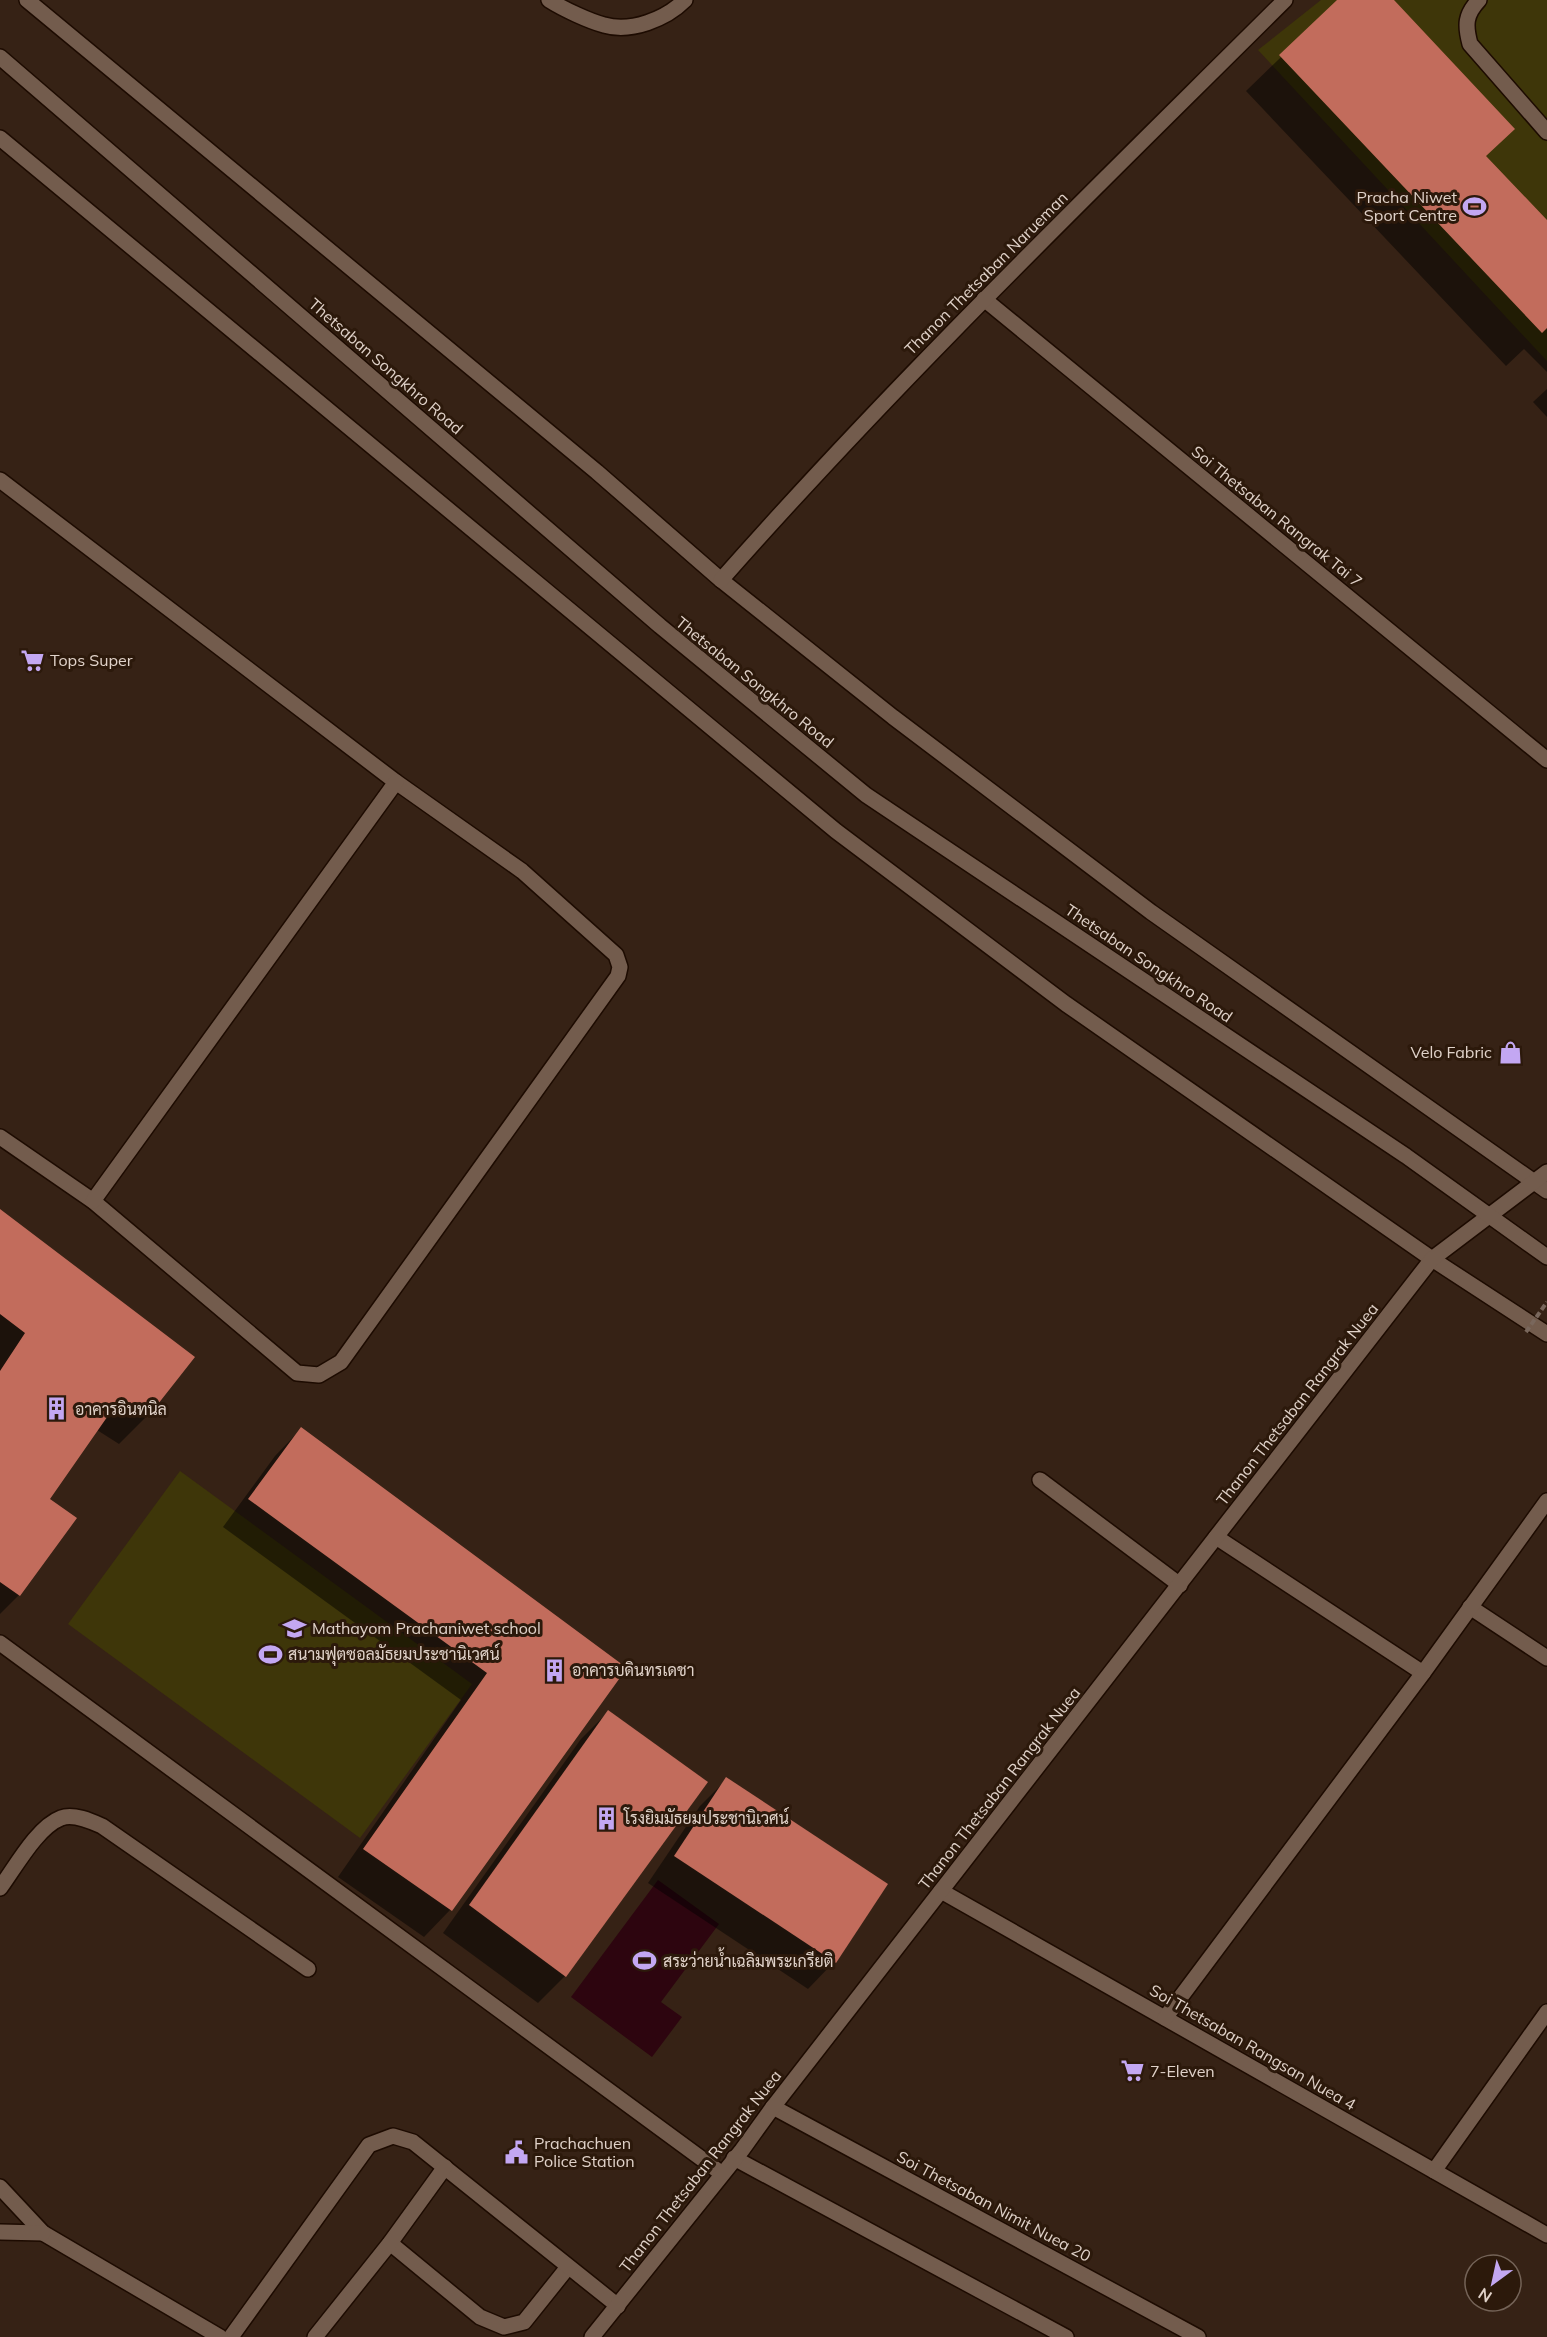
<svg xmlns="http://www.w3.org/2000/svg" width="1547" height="2337" font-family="Mulish,Sarabun,sans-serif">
<rect width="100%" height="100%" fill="#362215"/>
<g fill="#3e3609">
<path d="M1321,0H1547V361L1258,50Z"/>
<path d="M180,1471L472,1684L360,1838L68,1624Z"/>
</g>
<path fill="#2d050f" d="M658,1880L719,1924L661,2002L682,2017L652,2057L571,1997Z"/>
<g fill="#0007">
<path d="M1340,0H1392L1485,157L1547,223V372L1524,349L1506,366L1246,91Z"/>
<path d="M1547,389V417L1533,402Z"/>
<path d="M0,1211L193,1357L146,1417L119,1444L97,1430L48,1500L19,1595L0,1614Z"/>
<path d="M301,1429L625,1668L450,1910L424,1937L338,1877L461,1700L223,1527L275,1456Z"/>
<path d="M608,1712L565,1976L538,2003L443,1933L581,1739Z"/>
<path d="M727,1779L886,1885L834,1962L808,1989L648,1883L700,1806Z"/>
</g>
<g fill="#c26c5c">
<path d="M1337,0H1394L1515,129L1486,156L1547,220V328L1542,333L1279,55Z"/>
<path d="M0,1209L195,1357L147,1418L119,1400L50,1499L77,1518L20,1596L0,1582V1371L25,1333L0,1314Z"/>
<path d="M301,1427L627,1668L452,1911L363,1849L487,1673L248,1499Z"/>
<path d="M608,1710L708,1782L566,1977L469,1905Z"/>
<path d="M726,1777L888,1884L836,1963L674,1856Z"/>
</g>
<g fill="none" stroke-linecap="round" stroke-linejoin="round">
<defs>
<g id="service">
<path d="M1479,0C1465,15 1465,25 1470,44L1547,132"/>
<path d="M0,1643L721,2173"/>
<path d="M0,1888C15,1868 37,1827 61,1818C73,1813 91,1821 102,1826L308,1969"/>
<path d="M390,2243L480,2317L504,2327L524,2322L568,2267"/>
<path d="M231,2337L369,2145L393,2136L413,2142L618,2306"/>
<path d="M315,2337L390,2243L445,2167"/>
</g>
<g id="minor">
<path d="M27,0L597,472L721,580L893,717L1151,912L1547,1191"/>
<path d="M549,0C563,9 589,21 604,25C631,33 666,19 685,0"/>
<path d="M0,138L836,831L1066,1004L1432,1259L1547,1334"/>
<path d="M984,299L1547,760"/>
<path d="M0,480L396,782L522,871L616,955L620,967L618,976L341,1362L319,1375L297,1373L93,1201L0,1137"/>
<path d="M721,580C900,377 1094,190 1285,0"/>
<path d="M93,1201L396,782"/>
<path d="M1040,1480L1180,1585"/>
<path d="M1216,1537L1423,1673"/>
<path d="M1470,1607L1547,1658"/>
<path d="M941,1891L1547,2235"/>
<path d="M1165,2018L1423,1673L1547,1501"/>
<path d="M773,2107L1198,2337"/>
<path d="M734,2158L1066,2337"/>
<path d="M1434,2171L1547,2012"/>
<path d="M0,2187L43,2233L220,2337"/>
<path d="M0,2232L43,2233"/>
<path d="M592,2337L742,2150L773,2107L1432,1259L1547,1172"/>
</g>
<path id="tertiary" d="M0,57L660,626L866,795L1406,1156L1547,1257"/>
</defs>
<use href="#service" stroke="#1d0b01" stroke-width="18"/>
<use href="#minor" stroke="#1d0b01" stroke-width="18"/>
<use href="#tertiary" stroke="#1d0b01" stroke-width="18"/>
<use href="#service" stroke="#735c4d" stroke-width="15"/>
<use href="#minor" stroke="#735c4d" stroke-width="15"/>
<use href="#tertiary" stroke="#735c4d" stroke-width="15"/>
<path stroke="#79675c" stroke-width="4" stroke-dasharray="6 3" stroke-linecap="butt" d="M1526,1332L1547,1302"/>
</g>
<defs>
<symbol id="stadium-bare" viewBox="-9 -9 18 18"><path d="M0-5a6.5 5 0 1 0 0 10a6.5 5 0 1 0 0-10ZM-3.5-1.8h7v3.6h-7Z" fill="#c3a7f2" stroke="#2c190b" stroke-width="2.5" paint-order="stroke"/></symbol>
<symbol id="supermarket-bare" viewBox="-9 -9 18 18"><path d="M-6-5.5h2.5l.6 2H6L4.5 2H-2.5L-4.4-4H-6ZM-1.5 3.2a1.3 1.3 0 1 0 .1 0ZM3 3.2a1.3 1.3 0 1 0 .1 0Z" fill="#c3a7f2" stroke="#2c190b" stroke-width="2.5" paint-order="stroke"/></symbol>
<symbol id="shop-bare" viewBox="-9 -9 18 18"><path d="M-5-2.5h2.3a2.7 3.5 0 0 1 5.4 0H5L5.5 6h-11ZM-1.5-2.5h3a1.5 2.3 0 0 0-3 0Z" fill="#c3a7f2" stroke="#2c190b" stroke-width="2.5" paint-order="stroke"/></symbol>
<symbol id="building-bare" viewBox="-9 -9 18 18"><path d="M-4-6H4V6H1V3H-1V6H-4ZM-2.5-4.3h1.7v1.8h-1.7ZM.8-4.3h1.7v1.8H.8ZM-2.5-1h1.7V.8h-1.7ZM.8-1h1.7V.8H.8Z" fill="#c3a7f2" stroke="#2c190b" stroke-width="2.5" paint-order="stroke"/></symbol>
<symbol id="school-bare" viewBox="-9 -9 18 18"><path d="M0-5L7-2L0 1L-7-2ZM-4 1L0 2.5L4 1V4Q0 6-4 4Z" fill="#c3a7f2" stroke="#2c190b" stroke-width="2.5" paint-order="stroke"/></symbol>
<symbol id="civic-bare" viewBox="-9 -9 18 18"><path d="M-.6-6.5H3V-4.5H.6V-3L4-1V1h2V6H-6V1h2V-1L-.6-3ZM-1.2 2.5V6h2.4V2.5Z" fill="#c3a7f2" stroke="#2c190b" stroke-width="2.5" paint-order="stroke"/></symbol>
</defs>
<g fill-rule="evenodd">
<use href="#stadium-bare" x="1458" y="190" width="33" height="33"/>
<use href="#supermarket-bare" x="16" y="644" width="33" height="33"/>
<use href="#shop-bare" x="1494" y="1036" width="33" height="33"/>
<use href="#building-bare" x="40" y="1392" width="33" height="33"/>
<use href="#school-bare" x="278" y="1612" width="33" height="33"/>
<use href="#stadium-bare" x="254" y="1638" width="33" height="33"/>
<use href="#building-bare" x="538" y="1654" width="33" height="33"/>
<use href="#building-bare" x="590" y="1802" width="33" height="33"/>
<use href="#stadium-bare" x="628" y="1944" width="33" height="33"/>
<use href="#supermarket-bare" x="1116" y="2054" width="33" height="33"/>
<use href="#civic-bare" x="500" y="2136" width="33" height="33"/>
</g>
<g text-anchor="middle" stroke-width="6" stroke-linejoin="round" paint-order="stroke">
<g font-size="16" fill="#e0d2c9" stroke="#2c190b" text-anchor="start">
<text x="1457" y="203" text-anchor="end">Pracha Niwet<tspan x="1457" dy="18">Sport Centre</tspan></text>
<text x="50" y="666">Tops Super</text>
<text x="1492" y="1058" text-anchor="end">Velo Fabric</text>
<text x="75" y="1415">อาคารอินทนิล</text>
<text x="312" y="1634">Mathayom Prachaniwet school</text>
<text x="288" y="1660">สนามฟุตซอลมัธยมประชานิเวศน์</text>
<text x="572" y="1676">อาคารบดินทรเดชา</text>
<text x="624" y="1824">โรงยิมมัธยมประชานิเวศน์</text>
<text x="663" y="1967">สระว่ายนํ้าเฉลิมพระเกรียติ</text>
<text x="1150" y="2077">7-Eleven</text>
<text x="534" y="2149">Prachachuen<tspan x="534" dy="18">Police Station</tspan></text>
</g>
<g font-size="16" fill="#e0d2c9" stroke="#2c190b">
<text transform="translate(986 273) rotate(-45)" y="6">Thanon Thetsaban Narueman</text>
<text transform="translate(386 366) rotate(41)" y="6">Thetsaban Songkhro Road</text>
<text transform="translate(1277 516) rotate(39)" y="6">Soi Thetsaban Rangrak Tai 7</text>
<text transform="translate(755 682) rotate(39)" y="6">Thetsaban Songkhro Road</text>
<text transform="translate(1149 963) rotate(34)" y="6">Thetsaban Songkhro Road</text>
<text transform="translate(1297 1404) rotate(-52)" y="6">Thanon Thetsaban Rangrak Nuea</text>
<text transform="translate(999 1788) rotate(-52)" y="6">Thanon Thetsaban Rangrak Nuea</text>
<text transform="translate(1253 2047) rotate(30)" y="6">Soi Thetsaban Rangsan Nuea 4</text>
<text transform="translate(700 2171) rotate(-52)" y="6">Thanon Thetsaban Rangrak Nuea</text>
<text transform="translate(994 2206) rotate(28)" y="6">Soi Thetsaban Nimit Nuea 20</text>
</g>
</g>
<g transform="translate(1493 2283) rotate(213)"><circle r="28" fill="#2c190b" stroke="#746357" stroke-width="1.5"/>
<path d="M0-4.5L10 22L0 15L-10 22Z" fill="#c3a7f2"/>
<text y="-9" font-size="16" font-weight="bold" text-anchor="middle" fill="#e0d2c9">N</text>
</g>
</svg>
